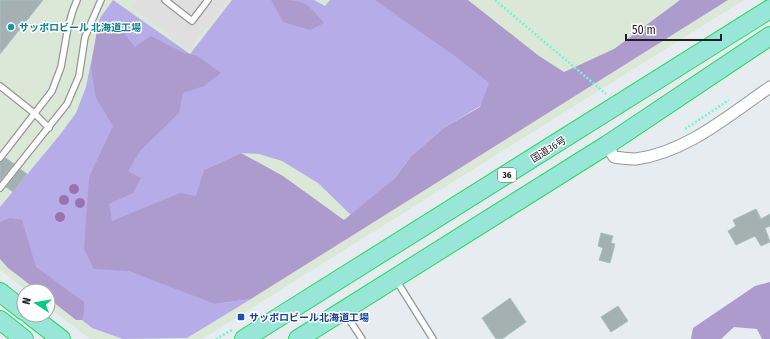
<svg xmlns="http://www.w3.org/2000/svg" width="770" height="339" font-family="'Fira Sans Condensed','Noto Sans JP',sans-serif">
<rect width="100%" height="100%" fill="#e6ecf0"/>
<path fill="#dbe8d8" d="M0,0H744L202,339H90L48,307V291H27L0,270Z"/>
<path fill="#b6ade8" d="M113,0L190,54L232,0H314L325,6L330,0H388L495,85L487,102L445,127L411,156L395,178L352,216L318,183L282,161L259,154L241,153L204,170L215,304L251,299L187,338L123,339L92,328L48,293V291L0,255V207L59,136L76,113L86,87L100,18Z"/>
<g fill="#ad9bce">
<path d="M271,0C304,0 305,0 324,23L310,30L283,22Z"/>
<path d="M375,0H468L539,56L564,72L614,49L680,0H728L251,299L215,304L129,271L94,269L84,249L89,177L113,126L96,98L91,68L97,30L123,32L135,47L151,36L184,53L198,56L221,73L204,86L183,93L179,113L140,151L128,171L141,178L133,193L109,204L112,221L180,193L196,196L204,170L241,153L283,176L344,220L395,178L411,156L445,127L480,107L489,83L459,59Z"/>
<path d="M10,218L22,220L36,267L84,302V313L82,320H76L48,298V291H38L8,268L0,259V222Z"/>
<path d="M770,282V339H762L757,329L734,327L721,339H691L693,328L755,286Z"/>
</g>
<path fill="#dfdfdf" d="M137,0H228L189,50L131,7Z"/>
<g fill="#a5b1b1" stroke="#a8bfc1">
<path d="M0,0H43L0,54Z"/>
<path d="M6,158L14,164L0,181V162Z"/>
<path d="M20,169L27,174L13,192L6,187Z"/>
<path d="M756,209L761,219L770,214V226L765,228L770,242L761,246L755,236L736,245L728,231L736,226L733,220Z"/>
<path d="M601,233L613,236L611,243L615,244L610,263L599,260L603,248L598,246Z"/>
<path d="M510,298L526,322L502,339H496L482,318Z"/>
<path d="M618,306L628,321L611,332L601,317Z"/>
</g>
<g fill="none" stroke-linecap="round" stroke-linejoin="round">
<defs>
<g id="service">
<path d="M165,0L192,21L208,0"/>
<path d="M0,86L34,113L49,128"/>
<path d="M0,158L52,91L61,67L68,27L73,10L77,0"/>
<path d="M0,188L67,104L79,76L85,37L101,0"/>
<path d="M396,280L433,339"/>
<path d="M345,313L362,339"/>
</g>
<path id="minor" d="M607,145L614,157C621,158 629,159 636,159C687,152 729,115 770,87"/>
<g id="trunk">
<path d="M0,292L24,311"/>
<path d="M30,315L61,339"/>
<path d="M0,320L24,339"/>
<path d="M244,339L770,9"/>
<path d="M298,339L607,145L770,36"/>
</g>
</defs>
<use href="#service" stroke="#969696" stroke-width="8"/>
<use href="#minor" stroke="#969696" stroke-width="13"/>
<use href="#trunk" stroke="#2ad75e" stroke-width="20"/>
<g stroke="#70f6d4" stroke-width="2.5" stroke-dasharray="2 2" stroke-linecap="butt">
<path d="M495,0L606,94"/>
<path d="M685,129L729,100"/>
<path d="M216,339L232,330"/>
</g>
<use href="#service" stroke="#fff" stroke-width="5.5"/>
<use href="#minor" stroke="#fff" stroke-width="11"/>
<use href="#trunk" stroke="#98e6d8" stroke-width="18"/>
</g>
<g fill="#9b72b0">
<circle cx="74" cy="189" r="5"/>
<circle cx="64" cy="200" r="5"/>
<circle cx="80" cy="203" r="5"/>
<circle cx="60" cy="217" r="5"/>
</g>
<circle fill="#0f9aa8" stroke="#fff" stroke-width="1.5" cx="11" cy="27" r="4"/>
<rect fill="#1a4fb4" stroke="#fff" stroke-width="1.5" x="237" y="313" width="8" height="8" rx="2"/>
<g text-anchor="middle" stroke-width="3" stroke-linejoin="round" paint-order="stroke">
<rect fill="#fff" stroke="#626262" stroke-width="1" x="498" y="168" width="18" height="14" rx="3"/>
<g font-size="9" font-weight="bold" fill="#1f1f1f">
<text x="507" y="178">36</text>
</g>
<g font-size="10" font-weight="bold" fill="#0d838f" stroke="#fff" text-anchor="start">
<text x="19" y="31">サッポロビール 北海道工場</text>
</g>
<g font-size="10" fill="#1f1f1f" stroke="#fff">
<text transform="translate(548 149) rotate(-32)" y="4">国道36号</text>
</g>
<g font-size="10" font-weight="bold" fill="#164399" stroke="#fff" text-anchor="start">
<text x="249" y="321">サッポロビール北海道工場</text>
</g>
</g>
<g transform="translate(36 303) rotate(282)"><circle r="19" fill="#ffffff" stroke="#a5a5a5"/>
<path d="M0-3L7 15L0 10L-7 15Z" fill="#05c983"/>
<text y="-6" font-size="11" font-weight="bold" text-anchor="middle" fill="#1f1f1f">N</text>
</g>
<path d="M626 34v6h95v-6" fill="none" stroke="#1f1f1f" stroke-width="2"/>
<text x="632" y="34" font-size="12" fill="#1f1f1f" stroke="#ffffff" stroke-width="3" paint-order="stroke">50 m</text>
</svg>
